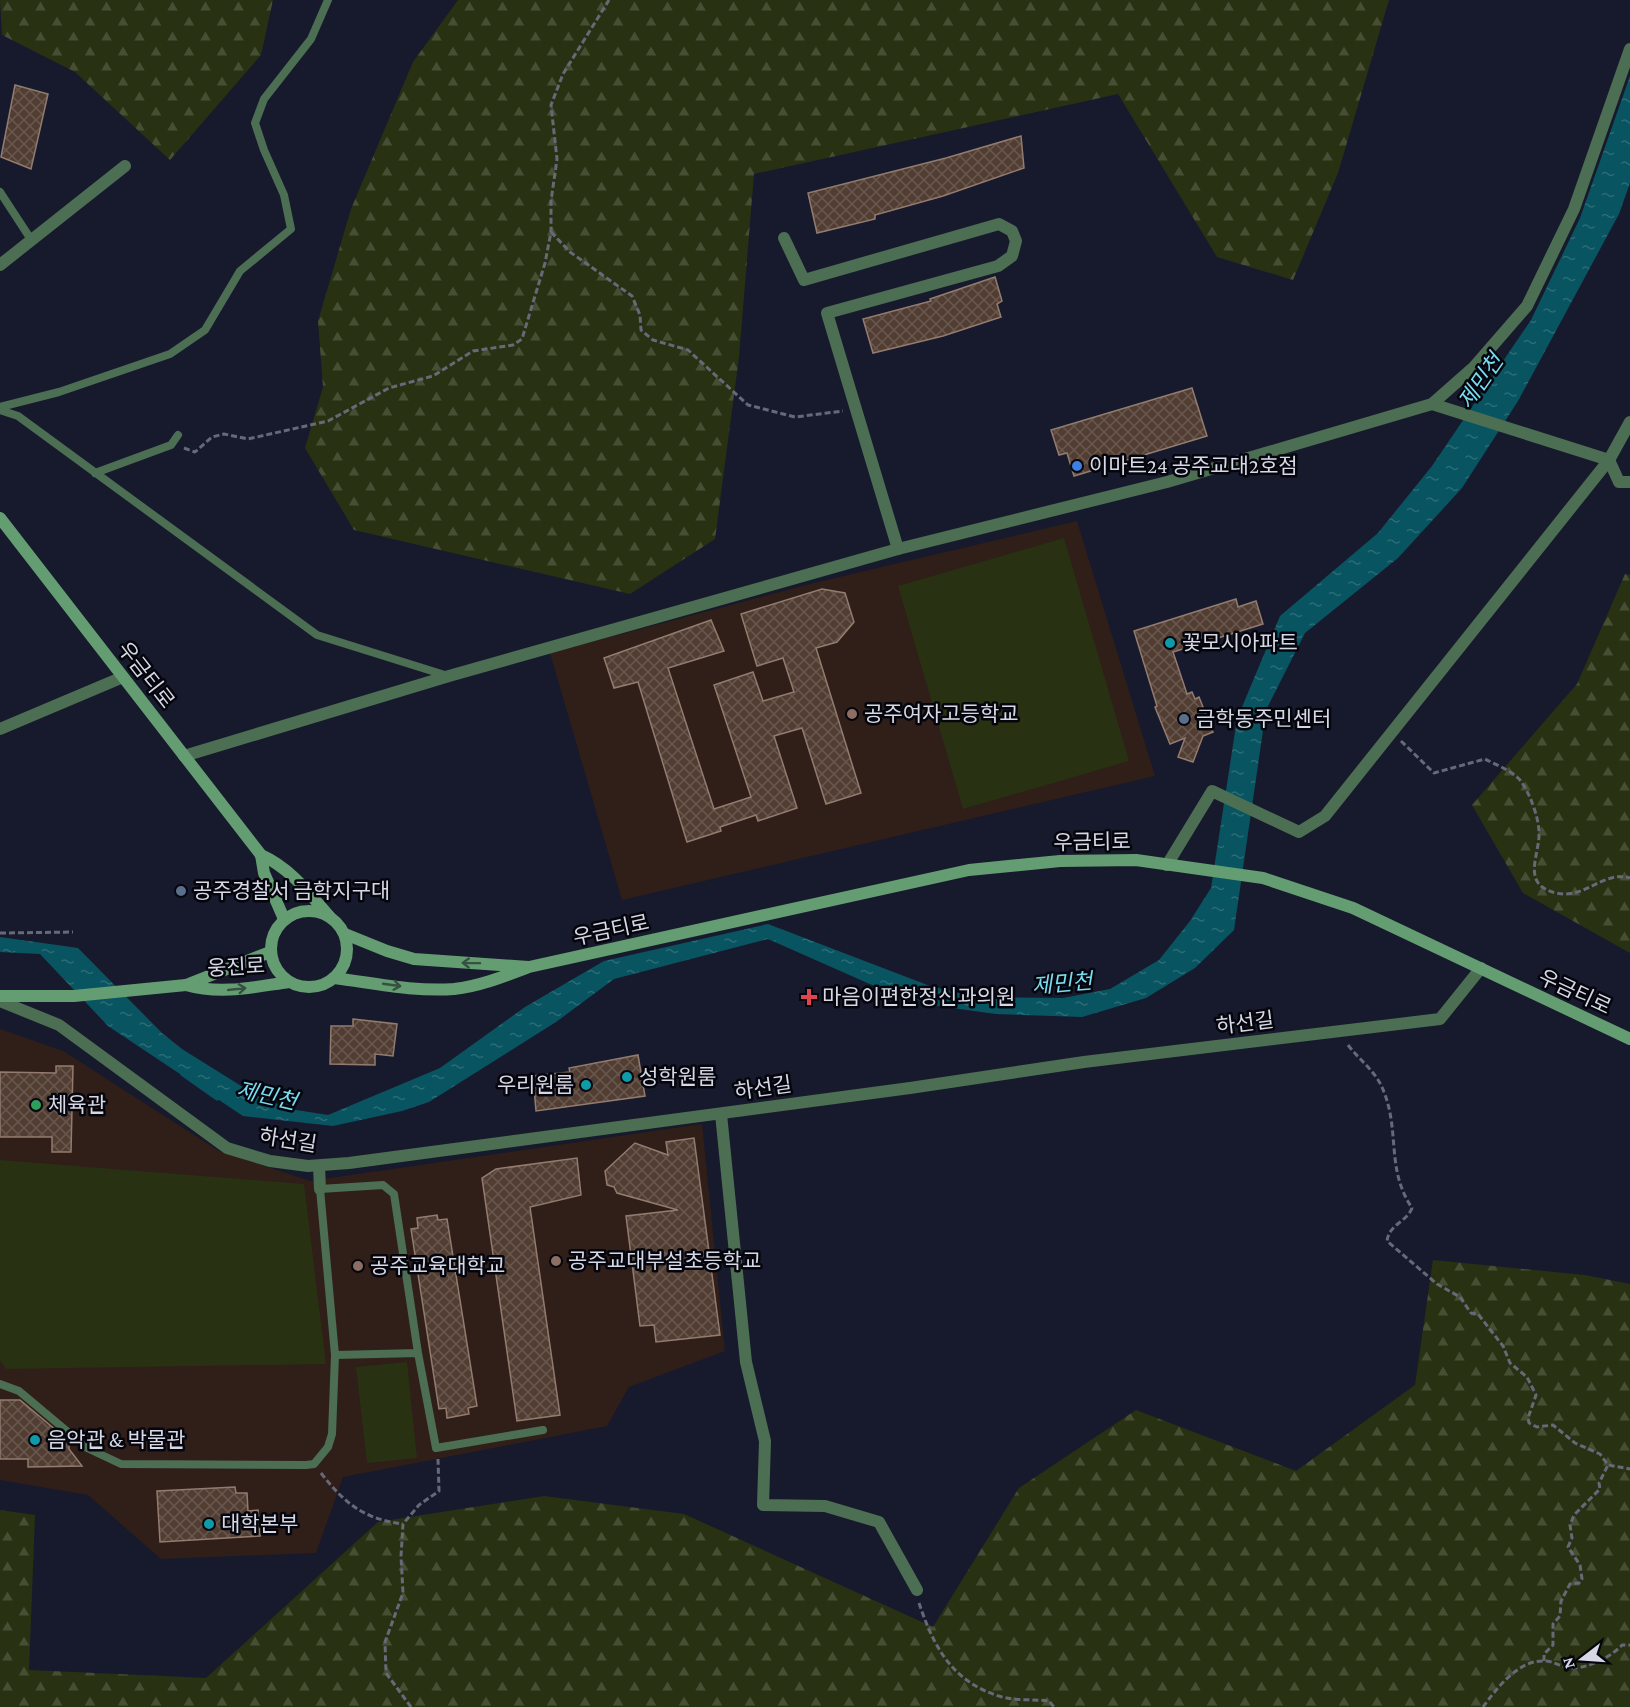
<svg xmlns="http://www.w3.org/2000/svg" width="1630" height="1707" font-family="'Crimson Pro','Noto Sans KR',serif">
<defs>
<pattern id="forest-firs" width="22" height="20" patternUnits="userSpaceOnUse" patternTransform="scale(1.5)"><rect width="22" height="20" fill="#283111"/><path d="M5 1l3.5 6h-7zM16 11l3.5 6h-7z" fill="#464e34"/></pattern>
<pattern id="water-ripples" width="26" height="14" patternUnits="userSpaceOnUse" patternTransform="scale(1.5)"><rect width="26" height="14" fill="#085460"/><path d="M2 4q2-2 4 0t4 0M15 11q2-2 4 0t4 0" fill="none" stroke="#2b6c77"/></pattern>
<pattern id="building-cross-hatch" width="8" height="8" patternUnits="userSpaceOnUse" patternTransform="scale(1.5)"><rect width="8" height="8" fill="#513d31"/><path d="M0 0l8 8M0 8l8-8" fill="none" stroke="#69584f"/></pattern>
</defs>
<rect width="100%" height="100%" fill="#171a2c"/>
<g fill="#301e19">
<path d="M1077,521L1155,776L622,900L550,653L814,583Z"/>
<path d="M0,1029L63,1051L219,1151L310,1181L702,1124L725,1351L629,1387L607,1426L343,1477L316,1553L161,1559L88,1495L0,1480Z"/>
</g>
<g fill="url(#forest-firs)">
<path d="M0,0H273L261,55L170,160L75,72L2,35Z"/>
<path d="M458,0H1389L1338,173L1293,280L1217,257L1118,94L754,174L739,357L715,539L630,594L354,530L305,448L323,387L318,321L351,209L413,62Z"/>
<path d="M1625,574L1630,575V953L1523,893L1472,805L1577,684Z"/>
<path d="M1433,1260L1585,1275L1630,1284V1707H0V1510L35,1515L29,1670L206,1678L378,1522L544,1496L684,1514L933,1627L1019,1488L1136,1410L1296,1471L1415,1385Z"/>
</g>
<g fill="#283111">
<path d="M1064,538L1129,761L963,809L898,586Z"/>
<path d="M0,1160L304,1184L326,1364L6,1369L0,1361Z"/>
<path d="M407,1362L417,1458L367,1463L356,1367Z"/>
</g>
<path fill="url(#water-ripples)" d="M1630,76V183L1619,214L1518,401L1462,488L1398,558L1305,633L1266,710L1234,930L1195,968L1146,998L1082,1017L996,1014L938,1006L881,989L768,939L614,979L556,1022L429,1102L402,1111L333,1126L243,1116L108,1026L40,954L0,952V937L78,948L162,1033L182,1049L257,1096L290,1109L328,1115L440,1068L525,1007L604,961L768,924L930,986L977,997L1063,998L1110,989L1159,960L1190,921L1211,888L1237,719L1280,616L1378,533L1432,466L1531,320L1580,218Z"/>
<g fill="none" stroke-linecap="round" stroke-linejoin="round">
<path stroke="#085460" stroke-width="5" d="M183,1074L217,1098"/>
</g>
<g fill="url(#building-cross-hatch)" stroke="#937c6f" stroke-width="1.5">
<path d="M15,85L48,94L31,169L1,157Z"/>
<path d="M1021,136L1024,168L943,196L875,215V219L817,233L808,193L946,158Z"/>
<path d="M995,277L1002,301L997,304L1001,317L943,336L873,353L863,319L931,301L930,299Z"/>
<path d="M1192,388L1207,436L1074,476L1067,453L1059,455L1051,430Z"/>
<path d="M822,589L845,593L854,622L837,642L816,648L861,793L826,804L802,728L774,736L797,808L758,821L756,815L720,827L721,831L687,842L638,682L614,688L604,658L711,620L724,651L668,668L714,809L751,797L714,685L753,672L763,701L794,692L783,658L757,666L741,614Z"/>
<path d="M1236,599L1238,607L1256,601L1263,624L1173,652L1187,694L1192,692L1195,699L1199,697L1213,732L1203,736L1193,762L1178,757L1185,738L1170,744L1155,707L1157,706L1134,631Z"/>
<path d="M353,1019L397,1024L393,1056L375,1054V1065L330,1064L331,1026H353Z"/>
<path d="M638,1055L645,1096L536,1111L533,1076L570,1072L569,1068Z"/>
<path d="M56,1066H73L71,1152H52V1137H0V1072L56,1073Z"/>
<path d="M694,1138L720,1335L656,1342L654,1325L640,1326L626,1216L678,1210L617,1193L614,1187L607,1185L605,1171L635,1143L668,1155L666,1142Z"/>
<path d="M577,1158L581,1195L530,1207L560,1415L517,1421L482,1178L496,1169Z"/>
<path d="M437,1215L438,1220L447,1219L477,1406L468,1408L469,1414L447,1418L446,1408L439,1409L411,1229L418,1228L417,1218Z"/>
<path d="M0,1400H20L69,1441V1449L82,1466L28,1467V1459H0Z"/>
<path d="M235,1487L236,1493H247L248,1511L258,1510L260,1536L160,1542L157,1491Z"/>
</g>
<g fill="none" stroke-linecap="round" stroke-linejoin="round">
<g stroke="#666978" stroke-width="3" stroke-dasharray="6 3" stroke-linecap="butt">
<path d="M551,232L570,252L632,296L640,315L641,330L653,340L688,350L748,405L795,417L843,411"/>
<path d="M184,448L195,452L212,437L224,434L248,439L328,421L389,388L433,376L473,351L513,345L522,339L545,263L551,232V201L557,159L551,105L563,74L609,0"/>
<path d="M1401,741L1434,773L1485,759C1496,765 1511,770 1520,780C1530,793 1540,820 1539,836C1538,858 1522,885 1556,893C1584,900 1604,870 1630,878"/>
<path d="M0,933L73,932"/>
<path d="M1348,1045C1361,1062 1377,1072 1384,1092C1400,1133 1386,1169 1412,1208C1407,1222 1389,1224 1387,1241L1437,1284L1460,1297L1471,1313L1478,1314L1503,1346L1510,1363L1527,1377L1536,1395L1528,1418L1529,1423L1537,1427L1553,1425L1575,1443L1600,1454L1608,1465L1630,1469"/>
<path d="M321,1473C345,1504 364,1519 403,1524"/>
<path d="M919,1603C934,1648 953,1683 1002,1697C1017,1701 1034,1699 1049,1701L1054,1707"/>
<path d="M1544,1661V1654L1553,1645V1624L1560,1616L1561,1601L1570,1584L1579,1583L1582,1579L1580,1565L1568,1547L1572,1538L1570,1525L1574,1515L1600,1489L1599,1483L1608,1465"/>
<path d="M411,1707L386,1673L385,1642L403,1593L401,1556L403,1524L419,1505L439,1491L438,1459"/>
<path d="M1483,1707C1496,1689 1519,1659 1545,1661C1554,1661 1562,1668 1572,1668C1589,1668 1611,1657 1622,1645H1630"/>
</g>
<g stroke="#4c6e53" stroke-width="8">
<path d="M0,192L32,241"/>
<path d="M0,407L59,392L170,354L205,330L240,271L291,229L284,195L264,150L255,123L264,99L311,39L328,0"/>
<path d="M0,410L18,416L317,635L448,676"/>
<path d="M95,473L171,445L178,435"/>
<path d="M418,1353L335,1355L320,1189L383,1185L394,1194L418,1353L436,1448L543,1430"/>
<path d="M0,1384L19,1391L87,1448L121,1464L306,1465L314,1464L328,1447L332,1434L335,1355"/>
</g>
<g stroke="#4c6e53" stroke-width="12">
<path d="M784,238L804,280L999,224L1012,231L1016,241L1012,256L998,266L827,313L898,549"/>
<path d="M0,265L125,166"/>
<path d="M1432,404L1609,460L1619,482H1630"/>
<path d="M0,729L123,677"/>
<path d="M184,756L449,676L898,549L1167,482L1432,404L1474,367L1527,306L1574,209L1630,49"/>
<path d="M1167,865L1212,791L1299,832L1325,816L1609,460L1630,422"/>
<path d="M0,1001L59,1025L227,1148L270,1161L308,1166L349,1163L910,1088L1084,1062L1440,1019L1481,968"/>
<path d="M721,1114L746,1362L765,1441L763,1505L825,1506L879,1522L917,1590"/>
<path d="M319,1166L320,1189"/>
</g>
<g stroke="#659d72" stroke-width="12">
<path d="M0,518L261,855C290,868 308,892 329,916"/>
<path d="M261,855L264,873L284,919"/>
<circle cx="309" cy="949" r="38"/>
<path d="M345,934L387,951L414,959L528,967"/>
<path d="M334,978C374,983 414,992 454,989C480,986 505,976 529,967L969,870L1060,861L1136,860L1263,878L1353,908L1630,1039"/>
<path d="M186,985C221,995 254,987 289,982"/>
<path d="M0,996H74L186,985L270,952"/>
</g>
</g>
<defs><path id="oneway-shaft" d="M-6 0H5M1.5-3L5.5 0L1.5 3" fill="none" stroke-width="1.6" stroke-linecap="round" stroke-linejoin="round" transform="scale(1.5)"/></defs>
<g stroke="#355240">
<use href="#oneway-shaft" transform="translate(471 963) rotate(-179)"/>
<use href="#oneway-shaft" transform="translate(392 985) rotate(8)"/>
<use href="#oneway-shaft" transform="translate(237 989) rotate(-6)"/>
</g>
<circle fill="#3f7fe0" stroke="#05060d" stroke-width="2" cx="1077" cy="466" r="6"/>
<g fill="#0f9aa8" stroke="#05060d" stroke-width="2">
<circle cx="1170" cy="643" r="6"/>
<circle cx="627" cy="1077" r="6"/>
<circle cx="586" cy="1085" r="6"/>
<circle cx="35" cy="1440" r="6"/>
<circle cx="209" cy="1524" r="6"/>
</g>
<g fill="#8d6e63" stroke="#05060d" stroke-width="2">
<circle cx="852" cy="714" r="6"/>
<circle cx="556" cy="1261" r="6"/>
<circle cx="358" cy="1266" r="6"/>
</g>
<g fill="#5c6f8a" stroke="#05060d" stroke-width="2">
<circle cx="1184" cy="719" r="6"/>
<circle cx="181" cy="891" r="6"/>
</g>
<path fill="#e0444e" stroke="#05060d" stroke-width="2" d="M806 988h6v6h6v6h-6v6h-6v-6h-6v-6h6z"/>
<circle fill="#2e9e5b" stroke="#05060d" stroke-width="2" cx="36" cy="1105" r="6"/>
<g text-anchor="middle" stroke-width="5" stroke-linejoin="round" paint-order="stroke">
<g font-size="21" fill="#d6d9e5" stroke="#05060d" text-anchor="start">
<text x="1089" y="473">이마트24 공주교대2호점</text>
<text x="1182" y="650">꽃모시아파트</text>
<text x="864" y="721">공주여자고등학교</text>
<text x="1196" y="726">금학동주민센터</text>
<text x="193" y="898">공주경찰서 금학지구대</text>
<text x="822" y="1004">마음이편한정신과의원</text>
<text x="639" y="1084">성학원룸</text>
<text x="574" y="1092" text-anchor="end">우리원룸</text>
<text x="48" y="1112">체육관</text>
<text x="568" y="1268">공주교대부설초등학교</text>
<text x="370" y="1273">공주교육대학교</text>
<text x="47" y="1447">음악관 &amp; 박물관</text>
<text x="221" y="1531">대학본부</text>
</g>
<g font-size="21" fill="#d6d9e5" stroke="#05060d">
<text transform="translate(146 675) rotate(52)" y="7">우금티로</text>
<text transform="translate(1092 842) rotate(-1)" y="7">우금티로</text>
<text transform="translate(611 930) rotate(-12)" y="7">우금티로</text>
<text transform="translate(236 967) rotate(-3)" y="7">웅진로</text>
<text transform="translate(1575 992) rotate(25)" y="7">우금티로</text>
<text transform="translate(1245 1023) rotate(-7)" y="7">하선길</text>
<text transform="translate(763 1088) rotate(-8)" y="7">하선길</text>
<text transform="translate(288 1140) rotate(9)" y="7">하선길</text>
</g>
<g font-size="22" font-style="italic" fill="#78ddf2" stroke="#05060d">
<text transform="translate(1480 381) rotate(-55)" y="8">제민천</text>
<text transform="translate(1062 983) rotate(-5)" y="8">제민천</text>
<text transform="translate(267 1095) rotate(13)" y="8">제민천</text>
</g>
</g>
<g transform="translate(1582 1659) rotate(253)" stroke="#05060d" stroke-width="4.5" paint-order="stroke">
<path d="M0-4.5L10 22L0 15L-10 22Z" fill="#d6d9e5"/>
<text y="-9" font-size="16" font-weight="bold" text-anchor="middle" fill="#d6d9e5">N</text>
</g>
</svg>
